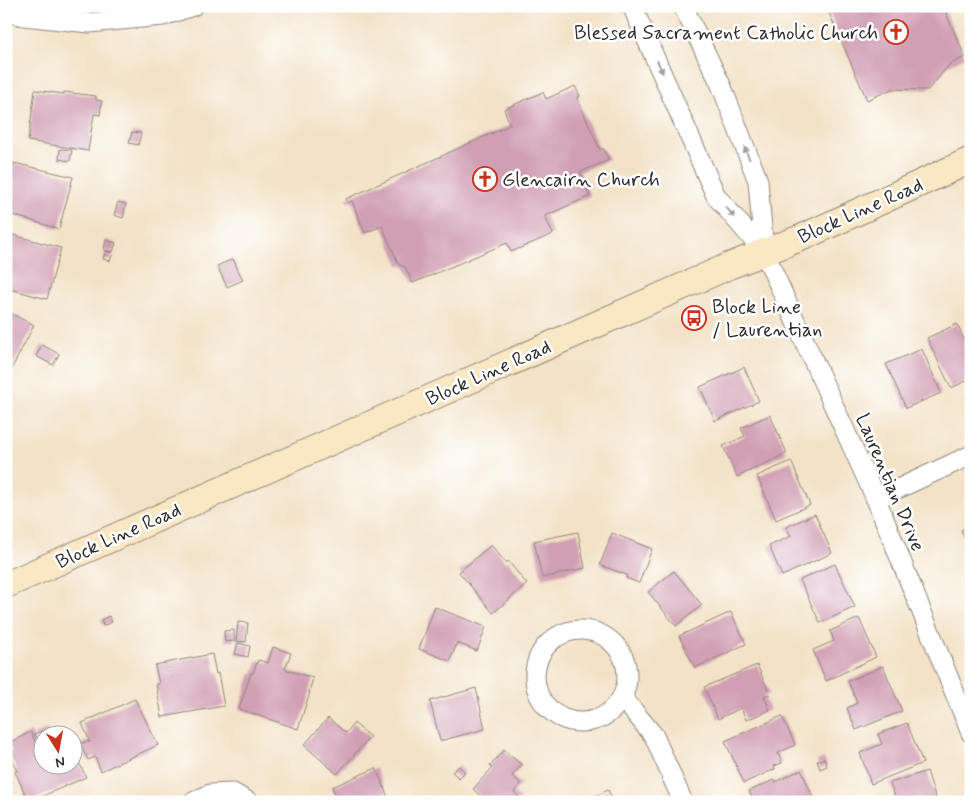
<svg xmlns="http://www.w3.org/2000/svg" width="977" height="808" font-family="Mynerve,sans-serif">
<rect width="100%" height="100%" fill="#fff"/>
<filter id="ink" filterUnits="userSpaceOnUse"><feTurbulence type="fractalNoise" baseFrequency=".02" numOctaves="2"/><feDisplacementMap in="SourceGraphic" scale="10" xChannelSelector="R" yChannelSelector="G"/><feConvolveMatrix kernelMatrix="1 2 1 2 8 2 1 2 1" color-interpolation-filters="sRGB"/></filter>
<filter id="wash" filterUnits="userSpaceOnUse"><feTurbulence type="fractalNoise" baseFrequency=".0096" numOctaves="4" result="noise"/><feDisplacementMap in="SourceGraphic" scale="20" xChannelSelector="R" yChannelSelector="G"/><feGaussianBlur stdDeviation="1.12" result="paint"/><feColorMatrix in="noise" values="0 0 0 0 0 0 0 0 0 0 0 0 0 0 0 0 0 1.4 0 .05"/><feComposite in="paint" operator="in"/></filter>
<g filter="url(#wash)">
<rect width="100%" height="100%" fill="#f3e2c7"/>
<g id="blocks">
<g fill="#d09fb4">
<path d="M826,6H943L965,57L949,65L928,90L892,89L867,100Z"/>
<path d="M575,86L580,96L577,98L600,150L603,148L609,160L580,172L590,196L545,216L553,234L511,252L507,243L413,283L405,267L399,265L382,226L365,233L352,201L348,203L346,199L510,125L504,109L543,92L546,99Z"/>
<path d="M35,90L64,94V92L96,96V100L102,101L100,115L94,114L88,151L28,141Z"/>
<path d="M132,132L141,133L138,145L129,143Z"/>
<path d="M60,149L72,150L70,161L59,159Z"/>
<path d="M14,163L73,177L59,229L6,213V191Z"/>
<path d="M118,202L126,204L123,218L114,215Z"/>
<path d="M6,233L61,248L47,299L6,288Z"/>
<path d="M106,240L116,243L113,252L104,250Z"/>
<path d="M106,251L113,253L110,261L103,259Z"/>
<path d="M233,259L243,280L227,287L217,266Z"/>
<path d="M6,311L34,325L10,372L6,370Z"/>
<path d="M957,324L967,346L971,344V379L951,388L927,338Z"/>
<path d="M42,345L59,354L53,365L36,356Z"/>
<path d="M922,349L941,393L906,408L886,364Z"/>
<path d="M744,367L759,401L715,421L700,387Z"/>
<path d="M770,415L787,453L737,477L723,446L745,436L741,428Z"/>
<path d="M791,461L810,505L776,520L757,476Z"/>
<path d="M815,514L832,553L782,576L769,546L791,536L786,527Z"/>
<path d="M971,526V552L961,530Z"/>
<path d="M578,532L585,568L542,578L534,541Z"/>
<path d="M612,533L652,549L639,583L626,578L627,575L600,565Z"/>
<path d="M491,545L506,563L508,561L527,584L493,613L459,572Z"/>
<path d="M835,564L855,607L820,623L800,580Z"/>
<path d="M674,571L702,605L676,626L648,592Z"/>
<path d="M435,607L486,627L477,651L457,643L450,661L419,649Z"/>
<path d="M731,612L746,644L695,668L679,636Z"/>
<path d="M109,616L112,622L103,626L101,620Z"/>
<path d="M859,618L876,657L826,681L813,650L834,641L830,631Z"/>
<path d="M238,622L248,623L246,642L236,641Z"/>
<path d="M234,630V641L225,642L224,631Z"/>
<path d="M238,643L250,646L248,657L235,654Z"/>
<path d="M273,647L291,653L285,669L313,678L309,692H310L298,729L239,709L251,673H253L258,660L268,663Z"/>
<path d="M212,654L216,674L218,673L224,706L162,717L156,684H159L155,665Z"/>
<path d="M757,665L770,694L764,696L770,710L746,720L741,708L718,719L704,687Z"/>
<path d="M883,666L902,711L856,730L847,708L857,703L848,681Z"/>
<path d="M476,688L485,729L440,741L430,701Z"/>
<path d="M135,699L158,745L101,771L95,757L88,760L80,744L88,741L89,743L90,742L82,723Z"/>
<path d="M782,716L795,745L778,753L782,763L774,766L775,769L744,783L725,741Z"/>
<path d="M328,718L346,733L354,723L370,737L337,774L304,745Z"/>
<path d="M907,723L923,763L871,784L860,753L882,744L878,734Z"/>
<path d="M47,729L50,736H42V766H72V748L86,777L29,802L15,772L17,771L9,754L12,752L8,743L31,732L35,742L38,741L34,734Z"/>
<path d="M63,730L66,736H50Z"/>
<path d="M504,750L522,765L512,776L521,784L514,792L520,798L517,802H487L473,789L492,768L490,766Z"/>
<path d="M824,758L827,766L820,769L817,761Z"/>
<path d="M459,766L465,772L459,778L452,772Z"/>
<path d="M376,768L390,802H338L332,787Z"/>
<path d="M801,770L815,802H754L749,791L774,780L775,782Z"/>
<path d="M927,771L937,802H897L890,783Z"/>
<path d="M608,790L614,802H582Z"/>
</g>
</g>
</g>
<g filter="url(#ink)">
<use href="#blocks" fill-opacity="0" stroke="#8f8679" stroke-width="1"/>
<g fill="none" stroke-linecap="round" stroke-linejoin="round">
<defs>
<g id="street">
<path d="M632,6L716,196L764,252L876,499L971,733"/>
<path d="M683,6L721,85L758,181L764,252"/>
<path d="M6,12L24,16L89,23L163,16L193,6"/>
<path d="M876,499L971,455"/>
<circle cx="581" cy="676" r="46"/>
<path d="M622,697L654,736L683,802"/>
<path d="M193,802L210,794L233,793L249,802"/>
</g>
<path id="secondary" d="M6,585L729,266L803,237L971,160"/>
</defs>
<use href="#street" stroke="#8f8679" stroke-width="21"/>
<use href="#secondary" stroke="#8f8679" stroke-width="28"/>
<use href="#street" stroke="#fff" stroke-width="19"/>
<use href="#secondary" stroke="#fae7c3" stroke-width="26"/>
</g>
<defs><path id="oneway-solid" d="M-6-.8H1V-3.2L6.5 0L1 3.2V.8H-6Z" transform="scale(1.25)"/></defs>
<g fill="#a0a0a0">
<use href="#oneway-solid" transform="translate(660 67) rotate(66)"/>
<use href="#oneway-solid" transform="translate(747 153) rotate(-111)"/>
<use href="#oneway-solid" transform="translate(730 212) rotate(50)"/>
</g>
</g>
<defs>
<symbol id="church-ring" viewBox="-11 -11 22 22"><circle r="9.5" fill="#fff" stroke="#c8321e" stroke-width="1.5"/><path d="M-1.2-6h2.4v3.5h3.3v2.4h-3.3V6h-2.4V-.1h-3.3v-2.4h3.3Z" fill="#c8321e"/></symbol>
<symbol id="bus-ring" viewBox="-11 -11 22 22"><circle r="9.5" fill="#fff" stroke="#c8321e" stroke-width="1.5"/><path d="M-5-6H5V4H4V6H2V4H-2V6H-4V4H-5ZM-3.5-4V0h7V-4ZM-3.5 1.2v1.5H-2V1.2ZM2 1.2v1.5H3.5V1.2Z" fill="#c8321e"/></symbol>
</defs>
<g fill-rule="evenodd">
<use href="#church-ring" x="882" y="18" width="28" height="28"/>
<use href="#church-ring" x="471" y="165" width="28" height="28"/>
<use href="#bus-ring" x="680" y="304" width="28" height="28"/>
</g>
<g text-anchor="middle" stroke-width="5" stroke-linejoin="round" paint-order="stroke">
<g font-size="20" fill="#2b2b2b" stroke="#fff" text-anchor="start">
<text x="878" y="39" text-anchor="end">Blessed Sacrament Catholic Church</text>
<text x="502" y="186">Glencairn Church</text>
<text x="712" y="313">Block Line<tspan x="712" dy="23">/ Laurentian</tspan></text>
</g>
<g font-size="20" fill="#2b2b2b" stroke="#fff">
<text transform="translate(860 210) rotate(-24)" y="7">Block Line Road</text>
<text transform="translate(488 372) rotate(-24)" y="7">Block Line Road</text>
<text transform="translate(891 482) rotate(67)" y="7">Laurentian Drive</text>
<text transform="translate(118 535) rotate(-24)" y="7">Block Line Road</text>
</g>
</g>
<rect width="977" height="808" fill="none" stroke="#fff" stroke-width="25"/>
<g transform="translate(58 750) rotate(169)"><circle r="24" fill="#ffffff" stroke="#aaaaaa"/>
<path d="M0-4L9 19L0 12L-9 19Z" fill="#c8321e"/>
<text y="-8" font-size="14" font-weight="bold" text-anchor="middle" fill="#2b2b2b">N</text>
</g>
</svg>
